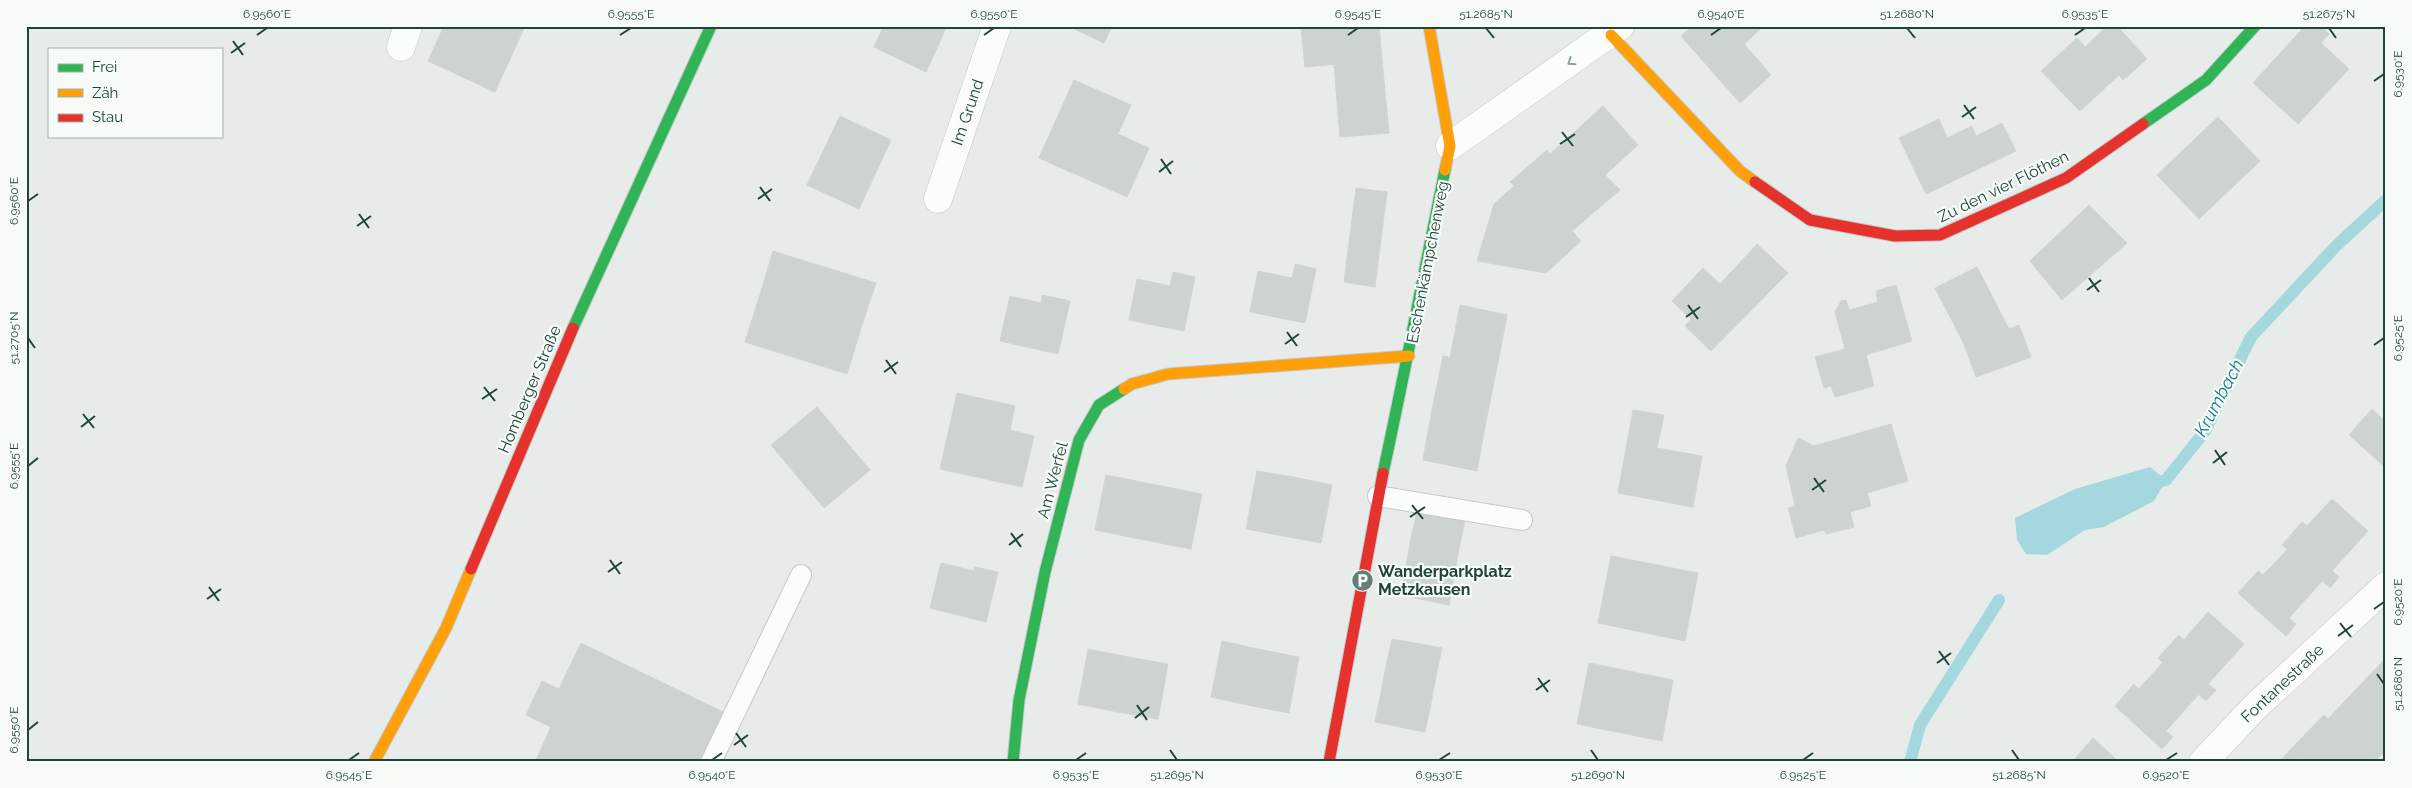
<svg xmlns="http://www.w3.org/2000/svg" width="2412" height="788" font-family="Raleway,sans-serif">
<rect width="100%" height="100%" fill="#e7ecea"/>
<path fill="#a4d8de" d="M2150,467L2166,480L2154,501L2104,527L2085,530L2047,555L2026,554L2017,540L2015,518L2075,489Z"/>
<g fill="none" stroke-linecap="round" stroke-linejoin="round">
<g stroke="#a4d8de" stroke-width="12">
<path d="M2151,484L2166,480L2205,431L2251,337L2337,245L2386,200"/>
<path d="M1910,762L1920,725L1999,600"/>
</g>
</g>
<g fill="#cdd3d1" stroke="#cfd5d3">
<path d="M444,26H525L511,57Z"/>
<path d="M444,26L511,57L495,92L428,61Z"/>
<path d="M884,26H947L926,72L874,47Z"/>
<path d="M1068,26H1112L1104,43Z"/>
<path d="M1301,26H1379L1382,60L1305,67Z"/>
<path d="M1692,26H1764L1744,44L1771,75L1740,103L1681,36Z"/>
<path d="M2107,26H2117L2147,59L2123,80L2119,75L2080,111L2041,71L2077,38L2085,47Z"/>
<path d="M2305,26H2321L2329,34L2321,43L2349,69L2298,124L2253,83Z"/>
<path d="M1382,60L1389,133L1340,137L1334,64Z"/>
<path d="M1074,80L1131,105L1118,134L1149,148L1127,197L1039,158Z"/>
<path d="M1603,106L1638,145L1605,175L1620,190L1572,231L1581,241L1546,273L1477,261L1494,204L1514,186L1510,182L1547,150L1550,154Z"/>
<path d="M840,116L891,140L859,209L807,185Z"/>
<path d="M2218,117L2260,161L2199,219L2157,175Z"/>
<path d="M1939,119L1947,138L1972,126L1976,136L2002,123L2016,151L1926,194L1899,138Z"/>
<path d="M1356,188L1387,192L1375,287L1344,282Z"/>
<path d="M2089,205L2127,243L2062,300L2030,261Z"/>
<path d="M1757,244L1788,273L1711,351L1685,326L1691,319L1672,301L1703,268L1720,284Z"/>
<path d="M773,251L876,283L861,328L759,298Z"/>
<path d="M1295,264L1316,269L1305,323L1250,312L1258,271L1292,278Z"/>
<path d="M1977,267L2009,329L2019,325L2031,357L1976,377L1964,344L1935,288Z"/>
<path d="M1173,272L1195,277L1184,331L1129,320L1137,279L1170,286Z"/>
<path d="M1896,285L1912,341L1866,355L1874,386L1835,397L1831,386L1824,388L1815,357L1845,349L1835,312L1841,301L1846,300L1849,310L1878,302L1876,291Z"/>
<path d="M1042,295L1070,301L1058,354L1000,341L1010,296L1041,303Z"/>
<path d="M759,298L861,328L847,374L745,342Z"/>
<path d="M1460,305L1507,315L1497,367L1450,358Z"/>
<path d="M1443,356L1497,367L1486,421L1432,410Z"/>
<path d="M957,393L1015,406L1010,430L1034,436L1022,487L940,469Z"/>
<path d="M817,407L870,470L824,508L771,445Z"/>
<path d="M2372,409L2386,422V468L2349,435Z"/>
<path d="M1432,410L1486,421L1477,471L1423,460Z"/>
<path d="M1633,410L1664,415L1657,448L1702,456L1693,507L1618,493Z"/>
<path d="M1891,424L1908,481L1867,493L1871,506L1850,512L1854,527L1826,534L1824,530L1796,538L1788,508L1795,506L1786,466L1798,438L1814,446Z"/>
<path d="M1257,471L1294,477L1283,536L1246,529Z"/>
<path d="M1106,475L1166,487L1155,542L1095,530Z"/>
<path d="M1294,477L1332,485L1321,543L1283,536Z"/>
<path d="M1166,487L1202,494L1191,549L1155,542Z"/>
<path d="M2332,499L2368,531L2332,571L2339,577L2330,588L2282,545L2302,522L2307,526Z"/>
<path d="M1417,511L1465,521L1459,548L1411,538Z"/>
<path d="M1411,538L1459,548L1454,576L1406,566Z"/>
<path d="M2287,550L2322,581L2289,618L2296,624L2286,636L2238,593L2258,571L2263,575Z"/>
<path d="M1611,556L1698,573L1685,641L1598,623Z"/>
<path d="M941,563L974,571L975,567L998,572L986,622L930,608Z"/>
<path d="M1406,566L1454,576L1449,605L1400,595Z"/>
<path d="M2208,612L2244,644L2208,684L2216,690L2206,701L2158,658L2179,635L2184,640Z"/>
<path d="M1392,639L1442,648L1436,676L1386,666Z"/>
<path d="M1222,641L1258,649L1247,705L1211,697Z"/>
<path d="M581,643L729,715L707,762H535L551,727L526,715L542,681L559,689Z"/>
<path d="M1088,649L1128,657L1118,712L1078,704Z"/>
<path d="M1258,649L1299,657L1289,713L1247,705Z"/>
<path d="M1128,657L1168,664L1158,719L1118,712Z"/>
<path d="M2386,658V710L2360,685Z"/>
<path d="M2163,662L2199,694L2166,731L2173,737L2162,749L2115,706L2134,684L2139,689Z"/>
<path d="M1589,663L1673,680L1662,741L1577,724Z"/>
<path d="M1386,666L1436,676L1431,703L1381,693Z"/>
<path d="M2360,685L2386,710V750L2374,762L2328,719Z"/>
<path d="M1381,693L1431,703L1425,732L1375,722Z"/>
<path d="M2324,715L2370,759L2368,762H2304L2291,749Z"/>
<path d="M2093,738L2119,762H2072Z"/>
<path d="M2291,749L2304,762H2279Z"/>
</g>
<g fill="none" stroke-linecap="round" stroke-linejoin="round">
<defs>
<g id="lane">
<path d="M1378,496L1522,520"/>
<path d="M711,762L801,575"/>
</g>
<g id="street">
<path d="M401,47L408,26"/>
<path d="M1450,146L1620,26"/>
<path d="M938,199L997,26"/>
<path d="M2203,762L2255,707L2386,586"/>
</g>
<g id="fast">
<path d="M2143,124L2206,80L2255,26"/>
<path d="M573,328L711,26"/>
<path d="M1383,473C1405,372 1424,271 1445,170"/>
<path d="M1013,762L1019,700L1045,572L1079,440L1099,405L1124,389"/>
</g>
<g id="slow">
<path d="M1429,26L1450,146L1445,170"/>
<path d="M1611,35L1740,171L1755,182"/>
<path d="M1124,389L1132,384L1168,374L1409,356"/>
<path d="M374,762L446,628L471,569"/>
</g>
<g id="jam">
<path d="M1755,182L1810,220L1895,236L1940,235L2066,178L2143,124"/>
<path d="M471,569L573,328"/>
<path d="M1329,762L1383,473"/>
</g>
</defs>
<use href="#lane" stroke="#c4c9c7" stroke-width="22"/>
<use href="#street" stroke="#c4c9c7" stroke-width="29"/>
<use href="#fast" stroke="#c2cac7" stroke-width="13"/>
<use href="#slow" stroke="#c2cac7" stroke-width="13"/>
<use href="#jam" stroke="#c2cac7" stroke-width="13"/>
<use href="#lane" stroke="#fbfcfc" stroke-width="20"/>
<use href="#street" stroke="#fbfcfc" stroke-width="28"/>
<use href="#fast" stroke="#30b455" stroke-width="11"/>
<use href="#slow" stroke="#ff9f0a" stroke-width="11"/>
<use href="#jam" stroke="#e5322d" stroke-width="11"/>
</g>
<defs><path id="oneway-chevron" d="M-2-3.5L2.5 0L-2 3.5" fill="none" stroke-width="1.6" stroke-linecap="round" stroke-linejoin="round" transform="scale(1.25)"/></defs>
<use stroke="#8ea09a" href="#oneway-chevron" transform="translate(1571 62) rotate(145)"/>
<path fill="none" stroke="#214339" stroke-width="2" d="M1486,28L1494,38M1907,28L1915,38M2329,28L2336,38M257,35L267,28M620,35L631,28M984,35L994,28M1348,35L1358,28M1711,35L1721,28M2075,35L2085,28M233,41L243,55M231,53L245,43M2374,81L2384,74M1964,105L1974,119M1962,117L1976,107M1562,132L1573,146M1560,144L1575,134M1161,159L1171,174M1159,172L1173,161M760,187L770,201M758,199L772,189M28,201L38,194M359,214L369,228M357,226L371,216M2089,278L2099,292M2087,290L2101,280M1688,305L1698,319M1686,317L1700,307M1287,332L1297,346M28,338L35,348M1285,344L1299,334M2374,345L2384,338M886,360L896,374M884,372L898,362M484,387L495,401M482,399L497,389M83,414L94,428M81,427L95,416M2215,450L2225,465M2213,463L2227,452M28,466L38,458M1814,478L1824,492M1812,490L1826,480M1412,505L1423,519M1410,517L1425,507M1011,533L1021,547M1009,545L1023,534M610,560L620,574M608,572L622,562M209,587L219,601M207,599L221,589M2374,609L2384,602M2340,623L2351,637M2338,636L2353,625M1939,651L1949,665M1937,663L1951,653M2377,674L2384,684M1538,678L1548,692M1536,690L1550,680M1137,705L1147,720M1135,718L1149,707M28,730L38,722M736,733L746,747M734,745L748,735M1170,750L1177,760M1591,750L1598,760M2012,750L2019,760M349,760L359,753M712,760L722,753M1076,760L1086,753M1439,760L1450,753M1803,760L1813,753M2166,760L2177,753"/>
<defs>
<symbol id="parking-disc" viewBox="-11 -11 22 22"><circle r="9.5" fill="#667e77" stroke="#f6fbf8"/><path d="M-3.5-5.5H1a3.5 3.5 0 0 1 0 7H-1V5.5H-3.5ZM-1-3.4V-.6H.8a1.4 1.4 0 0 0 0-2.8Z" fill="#fff"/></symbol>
</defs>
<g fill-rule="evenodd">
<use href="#parking-disc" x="1350" y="568" width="25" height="25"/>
</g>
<g text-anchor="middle" stroke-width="4.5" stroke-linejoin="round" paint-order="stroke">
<g font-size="16" fill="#214339" stroke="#f6fbf8">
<text transform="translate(967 112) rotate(-71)" y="6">Im Grund</text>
<text transform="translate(2003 186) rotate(-26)" y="6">Zu den vier Flöthen</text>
<text transform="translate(1427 262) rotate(-79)" y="6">Eschenkämpchenweg</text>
<text transform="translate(529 389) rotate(-67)" y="6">Homberger Straße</text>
<text transform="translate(1052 480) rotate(-75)" y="6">Am Werfel</text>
<text transform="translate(2282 683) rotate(-43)" y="6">Fontanestraße</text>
</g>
<g font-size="16" font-weight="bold" fill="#214339" stroke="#f6fbf8" text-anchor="start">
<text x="1378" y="577">Wanderparkplatz<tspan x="1378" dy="18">Metzkausen</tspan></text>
</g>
<g font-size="18" font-style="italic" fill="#157786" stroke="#f6fbf8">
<text transform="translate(2219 398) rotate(-62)" y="6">Krumbach</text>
</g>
</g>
<rect width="2412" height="788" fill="none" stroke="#f6fbf8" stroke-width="55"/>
<rect x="48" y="48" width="175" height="90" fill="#f6fbf8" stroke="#a1b1ac"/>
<rect x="58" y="64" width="25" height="8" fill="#30b455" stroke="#a1b1ac"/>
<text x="92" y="72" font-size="15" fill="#214339">Frei</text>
<rect x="58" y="89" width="25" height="8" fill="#ff9f0a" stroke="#a1b1ac"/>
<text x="92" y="98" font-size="15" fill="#214339">Zäh</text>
<rect x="58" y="114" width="25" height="8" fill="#e5322d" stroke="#a1b1ac"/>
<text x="92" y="122" font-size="15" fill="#214339">Stau</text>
<rect x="28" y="28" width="2356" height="732" fill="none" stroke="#214339" stroke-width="2"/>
<g font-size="12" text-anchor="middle" fill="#214339">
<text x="267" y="18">6.9560°E</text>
<text x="631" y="18">6.9555°E</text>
<text x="994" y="18">6.9550°E</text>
<text x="1358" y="18">6.9545°E</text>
<text x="1486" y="18">51.2685°N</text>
<text x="1721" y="18">6.9540°E</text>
<text x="1907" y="18">51.2680°N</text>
<text x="2085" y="18">6.9535°E</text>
<text x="2329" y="18">51.2675°N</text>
<text transform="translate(2398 74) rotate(-90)" y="4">6.9530°E</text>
<text transform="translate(14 201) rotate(-90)" y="4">6.9560°E</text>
<text transform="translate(14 338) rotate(-90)" y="4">51.2705°N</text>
<text transform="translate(2398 338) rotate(-90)" y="4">6.9525°E</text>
<text transform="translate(14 466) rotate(-90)" y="4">6.9555°E</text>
<text transform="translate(2398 602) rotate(-90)" y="4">6.9520°E</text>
<text transform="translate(2398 684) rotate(-90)" y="4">51.2680°N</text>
<text transform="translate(14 730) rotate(-90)" y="4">6.9550°E</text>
<text x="349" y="779">6.9545°E</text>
<text x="712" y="779">6.9540°E</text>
<text x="1076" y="779">6.9535°E</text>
<text x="1177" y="779">51.2695°N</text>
<text x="1439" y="779">6.9530°E</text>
<text x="1598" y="779">51.2690°N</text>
<text x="1803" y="779">6.9525°E</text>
<text x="2019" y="779">51.2685°N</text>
<text x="2166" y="779">6.9520°E</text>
</g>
</svg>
